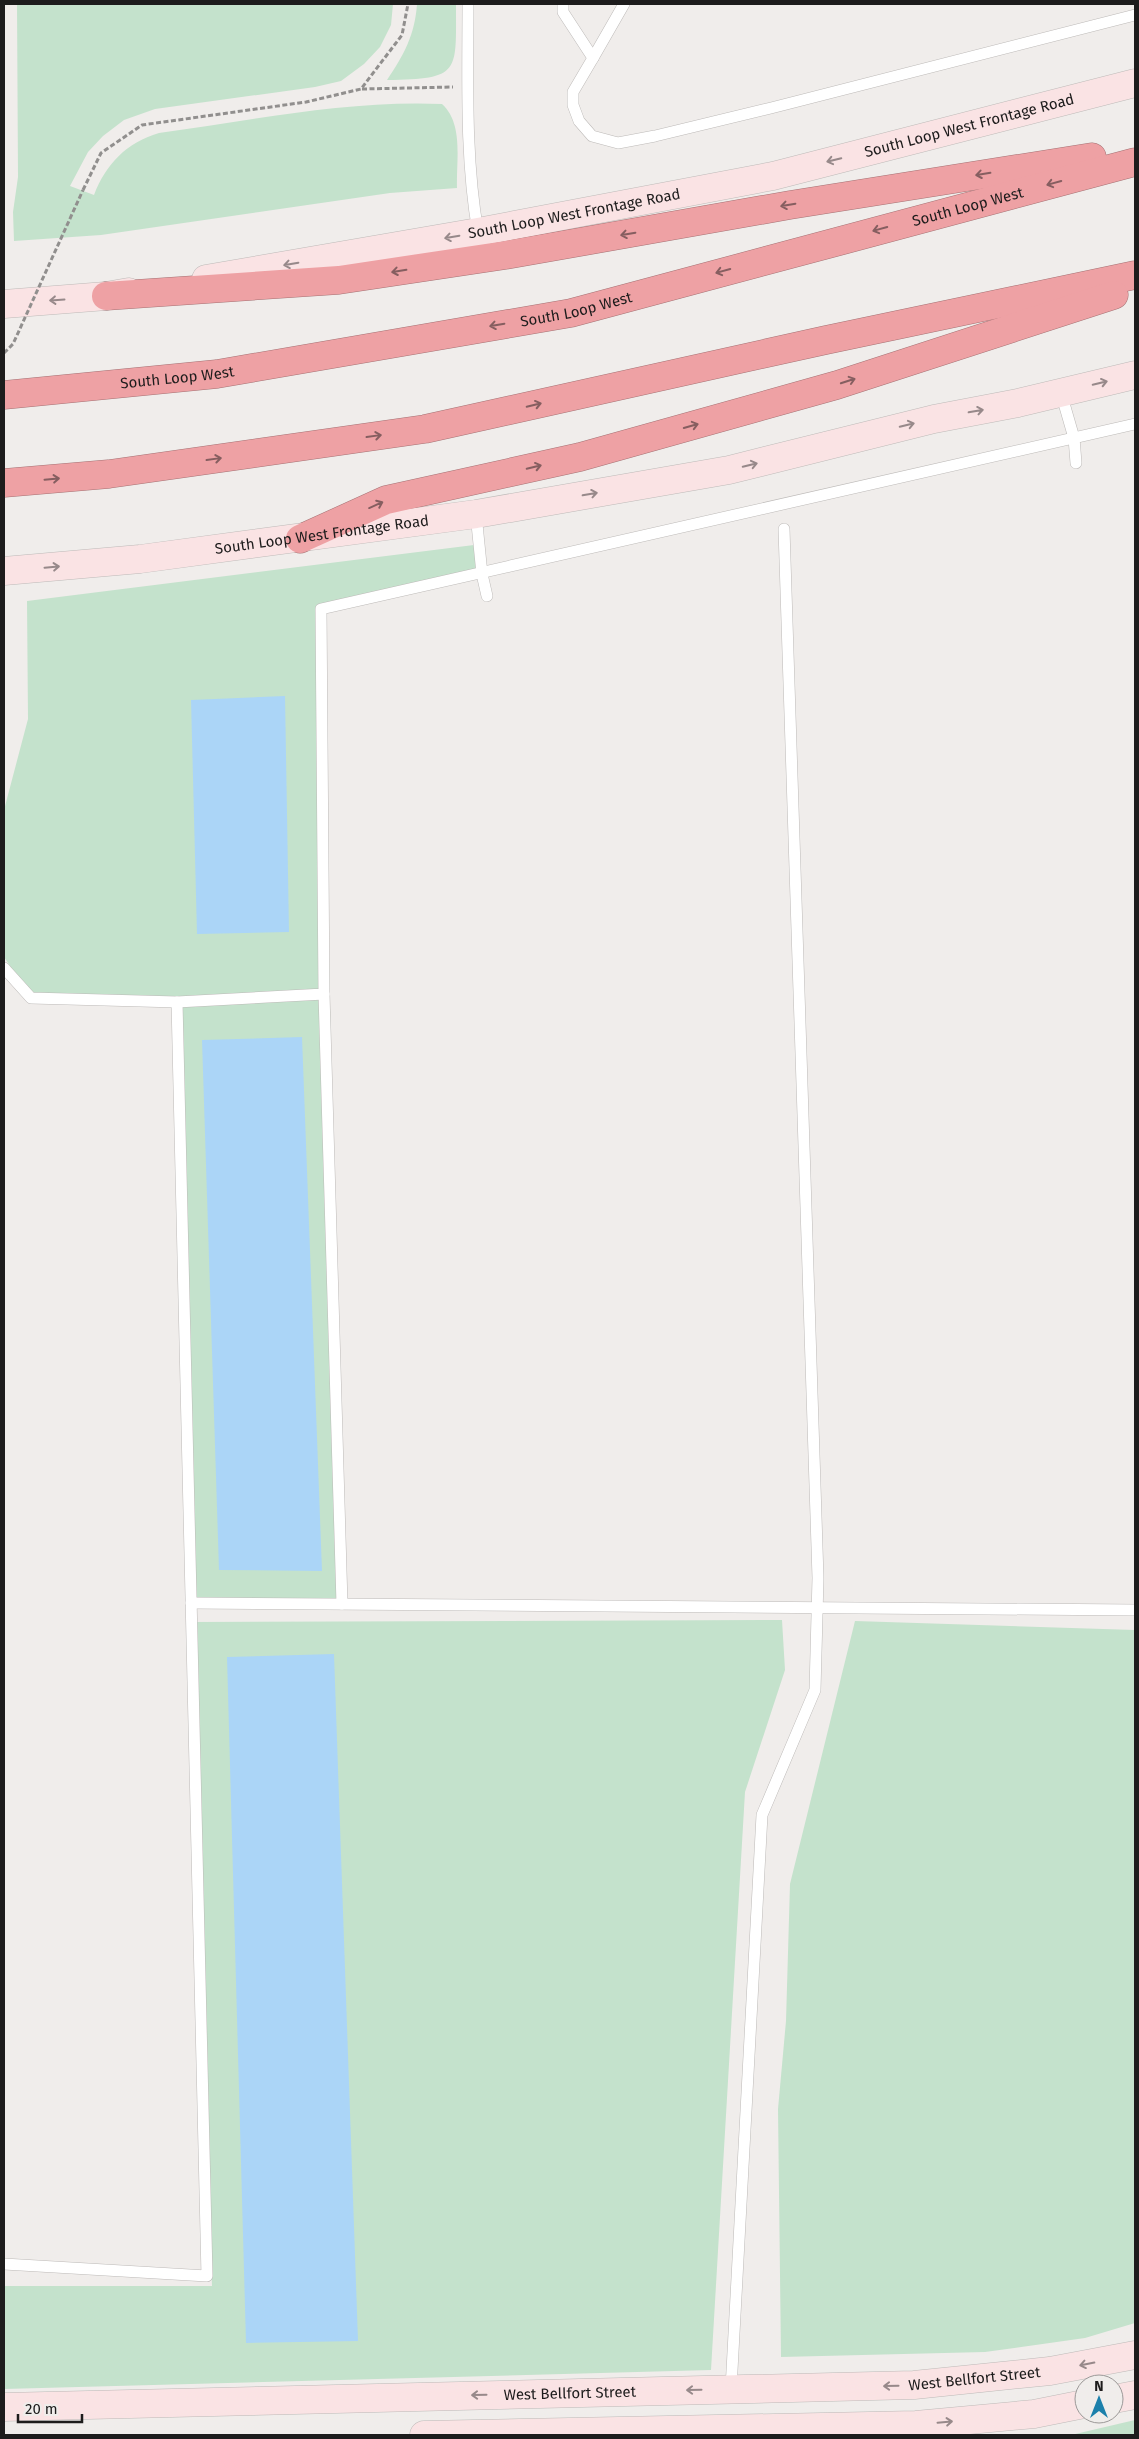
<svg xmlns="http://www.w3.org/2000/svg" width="1139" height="2439" font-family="'Fira Sans',sans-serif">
<rect width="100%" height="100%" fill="#f0edeb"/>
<g fill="#c4e2cc">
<path d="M17,4H393L391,25L380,47L364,64L341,81L315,87L155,109L124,120L103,136L88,152L70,186L94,195C106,164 126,143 159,133C253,120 348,100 442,104C464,124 456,161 457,188L390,193L101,235L14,241L13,212L18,177Z"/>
<path d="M417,4H456C456,73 461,79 387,80C404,55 415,34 417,4Z"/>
<path d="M474,545L482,574L322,609L342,1604L191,1603L177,1002L31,998L4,957V810L28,719L27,601Z"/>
<path d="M782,1620L785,1670L745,1792L711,2370L4,2389V2286H212L192,1622Z"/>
<path d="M855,1621L1135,1630V2323L1085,2338L985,2352L781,2357L778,2109L786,2021L790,1884Z"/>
<path d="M1135,2420V2435H1071Z"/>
</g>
<g fill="#abd5f7">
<path d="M285,696L289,932L197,934L191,700Z"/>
<path d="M302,1037L322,1571L219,1570L202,1040Z"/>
<path d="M334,1654L358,2341L246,2343L227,1657Z"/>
</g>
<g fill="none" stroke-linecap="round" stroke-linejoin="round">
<defs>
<g id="lane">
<path d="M468,4C468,79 465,158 478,232"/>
<path d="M563,4V12L593,58L573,92V105L579,121L592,136L618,143L655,136L771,108L1135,15"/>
<path d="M593,58L624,4"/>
<path d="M1061,393L1074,438L1076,463"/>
<path d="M476,514L482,574L487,596"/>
<path d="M4,968L31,998L177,1002"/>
<path d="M324,994L342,1604"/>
<path d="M191,1603L1135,1610"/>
<path d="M4,2264L207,2276L177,1002L324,994L321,609L1135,424"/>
<path d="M731,2389L762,1815L815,1690L818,1578L784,529"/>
</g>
<g id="secondary">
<path id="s1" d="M206,279L478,232L773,176L1135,83"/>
<path d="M4,304L106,296L129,292"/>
<path id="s2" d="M4,571L140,559L476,514L729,470L934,419L1018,403L1135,375"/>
<path d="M1114,2399L1135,2395"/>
<path id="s3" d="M4,2407L914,2385L1050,2371L1135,2355"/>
<path d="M424,2435L916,2425L1034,2414L1084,2404"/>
</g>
<g id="highway">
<path d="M106,296L339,280L506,255L790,205L1092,157"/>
<path id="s4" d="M4,395L217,374L571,313L1135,162"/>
<path d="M4,483L109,474L425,429L826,340L1135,275"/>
<path d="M300,539L386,500L580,457L837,385L1114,295"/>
</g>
</defs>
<use href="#lane" stroke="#bdbab8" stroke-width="12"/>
<use href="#secondary" stroke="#bdbab8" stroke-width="29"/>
<use href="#highway" stroke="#a57274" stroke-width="29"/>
<g stroke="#918f8e" stroke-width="3" stroke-dasharray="5 2.5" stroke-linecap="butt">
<path d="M362,89L453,87"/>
<path d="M83,190L101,153L142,125L306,102L361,89L402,35L408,4"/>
</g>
<use href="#lane" stroke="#fff" stroke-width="11"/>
<use href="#secondary" stroke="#fae3e4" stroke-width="28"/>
<use href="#highway" stroke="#eea1a4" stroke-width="28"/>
<path stroke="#918f8e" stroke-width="3" stroke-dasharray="5 2.5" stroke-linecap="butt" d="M4,353L13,344L83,190"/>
</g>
<defs><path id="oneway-shaft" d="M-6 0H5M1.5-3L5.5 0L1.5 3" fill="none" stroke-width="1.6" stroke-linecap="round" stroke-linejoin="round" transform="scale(1.25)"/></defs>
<g stroke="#97898a">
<use href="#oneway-shaft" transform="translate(834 160) rotate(166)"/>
<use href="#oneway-shaft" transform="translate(452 237) rotate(170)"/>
<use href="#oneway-shaft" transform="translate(291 264) rotate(170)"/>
<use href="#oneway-shaft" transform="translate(57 300) rotate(176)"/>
<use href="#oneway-shaft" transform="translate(1100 383) rotate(-13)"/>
<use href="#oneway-shaft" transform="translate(976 411) rotate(-10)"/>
<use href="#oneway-shaft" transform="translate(907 425) rotate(-14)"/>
<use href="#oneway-shaft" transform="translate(750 465) rotate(-14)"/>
<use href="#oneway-shaft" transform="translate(590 494) rotate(-10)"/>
<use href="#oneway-shaft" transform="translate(52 567) rotate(-5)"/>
<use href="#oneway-shaft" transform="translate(1087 2364) rotate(169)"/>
<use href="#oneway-shaft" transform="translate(891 2386) rotate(179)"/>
<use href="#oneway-shaft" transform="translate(694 2390) rotate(179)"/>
<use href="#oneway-shaft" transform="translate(479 2395) rotate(179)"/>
<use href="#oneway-shaft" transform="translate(945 2422) rotate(-5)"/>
</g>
<g stroke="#865e60">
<use href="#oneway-shaft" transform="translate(983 174) rotate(171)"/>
<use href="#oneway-shaft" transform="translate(1054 183) rotate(165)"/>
<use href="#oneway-shaft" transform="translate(788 205) rotate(170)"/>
<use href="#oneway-shaft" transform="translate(880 229) rotate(165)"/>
<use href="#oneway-shaft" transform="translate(628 234) rotate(170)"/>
<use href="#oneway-shaft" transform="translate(399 271) rotate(171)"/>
<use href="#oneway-shaft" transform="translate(723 271) rotate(165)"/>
<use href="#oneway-shaft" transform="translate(497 325) rotate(170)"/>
<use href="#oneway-shaft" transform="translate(848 381) rotate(-18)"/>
<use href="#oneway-shaft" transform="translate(534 405) rotate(-13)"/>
<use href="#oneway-shaft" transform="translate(691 426) rotate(-16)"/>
<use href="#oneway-shaft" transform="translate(374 436) rotate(-8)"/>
<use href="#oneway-shaft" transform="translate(214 459) rotate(-8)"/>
<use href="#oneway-shaft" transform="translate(534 467) rotate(-13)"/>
<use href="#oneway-shaft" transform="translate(52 479) rotate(-5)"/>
<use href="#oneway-shaft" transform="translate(376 505) rotate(-24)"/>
</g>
<g text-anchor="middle" stroke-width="5" stroke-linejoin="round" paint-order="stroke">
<g font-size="15" fill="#1d1c1c" stroke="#f0edeb">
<text dy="5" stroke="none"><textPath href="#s1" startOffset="779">South Loop West Frontage Road</textPath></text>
<text dy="5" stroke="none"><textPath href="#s4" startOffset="984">South Loop West</textPath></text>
<text dy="5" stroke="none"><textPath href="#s1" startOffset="374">South Loop West Frontage Road</textPath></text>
<text dy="5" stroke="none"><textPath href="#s4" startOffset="579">South Loop West</textPath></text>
<text dy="5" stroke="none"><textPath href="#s4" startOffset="174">South Loop West</textPath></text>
<text dy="5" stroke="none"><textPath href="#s2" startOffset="320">South Loop West Frontage Road</textPath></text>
<text dy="5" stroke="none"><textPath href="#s3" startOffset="971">West Bellfort Street</textPath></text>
<text dy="5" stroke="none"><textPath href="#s3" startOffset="566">West Bellfort Street</textPath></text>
</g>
</g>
<rect width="1139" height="2439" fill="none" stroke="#1d1c1c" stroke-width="10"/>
<g transform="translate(1099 2399)"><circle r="24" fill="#f0edeb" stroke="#9c9998"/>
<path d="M0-4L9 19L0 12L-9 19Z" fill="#1c80ab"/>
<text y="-8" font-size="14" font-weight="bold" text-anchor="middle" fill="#1d1c1c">N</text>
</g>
<path d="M18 2414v8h64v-8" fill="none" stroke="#1d1c1c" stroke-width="2.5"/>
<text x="25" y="2414" font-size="15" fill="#1d1c1c" stroke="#f0edeb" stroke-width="4" paint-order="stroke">20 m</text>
</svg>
